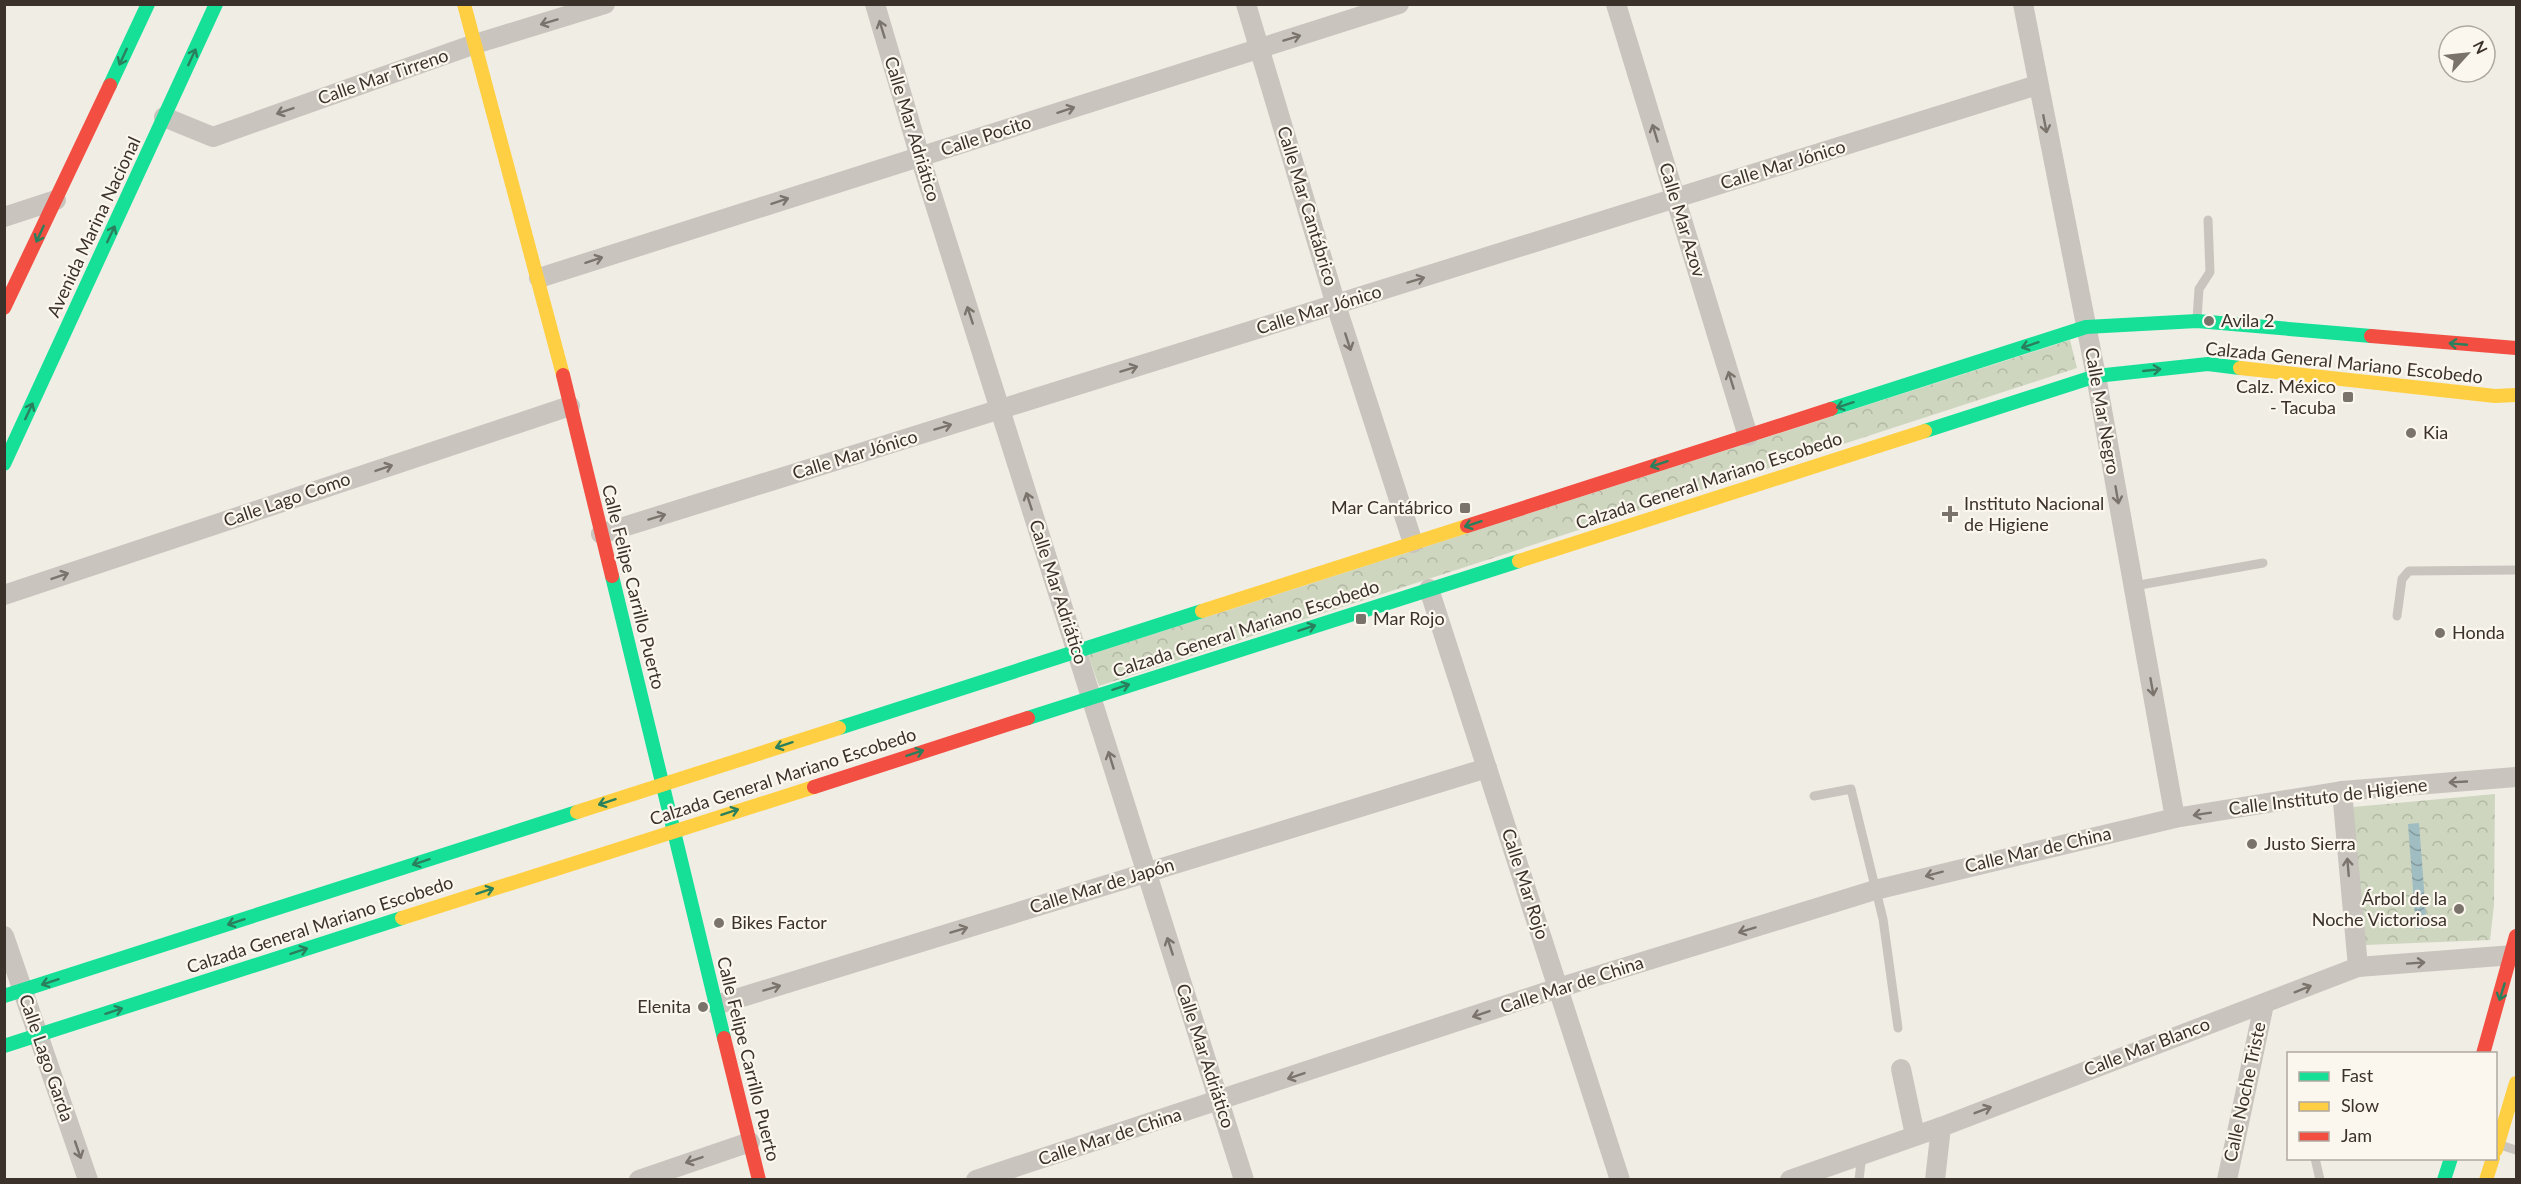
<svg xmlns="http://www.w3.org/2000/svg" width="2521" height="1184" font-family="Lato,sans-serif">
<defs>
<pattern id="forest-crowns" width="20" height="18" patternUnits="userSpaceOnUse" patternTransform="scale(1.5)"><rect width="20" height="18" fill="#ced6bf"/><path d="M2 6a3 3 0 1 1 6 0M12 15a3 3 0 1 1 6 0" fill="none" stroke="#b2b8a4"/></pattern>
<pattern id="water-waves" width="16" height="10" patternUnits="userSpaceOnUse" patternTransform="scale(1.5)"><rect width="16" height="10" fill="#a0bdc2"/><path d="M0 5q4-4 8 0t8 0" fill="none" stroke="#849a9e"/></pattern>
</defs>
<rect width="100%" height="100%" fill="#f0ede5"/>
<g fill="url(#forest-crowns)">
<path d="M2070,340L2077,368L1099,686L1088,655Z"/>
<path d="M2495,794L2494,905L2490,940L2365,945L2353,807Z"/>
</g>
<path fill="url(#water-waves)" d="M2419,823L2427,928L2416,929L2408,824Z"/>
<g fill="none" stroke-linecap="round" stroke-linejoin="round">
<g stroke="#c9c5be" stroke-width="9">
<path d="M2197,319L2199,289L2210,272L2208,220"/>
<path d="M2134,586L2263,563"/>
<path d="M2397,616L2402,579L2409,571L2516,570"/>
<path d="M1814,796L1851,789L1883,919L1898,1028"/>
<path d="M2500,1145L2516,1150"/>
<path d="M2315,1158L2320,1180"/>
<path d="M1859,1180L1862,1154"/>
</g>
<g stroke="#c9c5be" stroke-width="20">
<path d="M875,4L920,157L1244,1180"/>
<path d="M1246,4L1336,305L1413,543"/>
<path d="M1616,4L1748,436"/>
<path d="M2023,4L2096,376L2175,818"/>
<path d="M164,117L213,137L475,44L605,4"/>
<path d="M4,217L56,200"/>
<path d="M539,278L1399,4"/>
<path d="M601,534L2037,85"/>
<path d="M1429,589L1620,1180"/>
<path d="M4,595L570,406"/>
<path d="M2342,791L2358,967"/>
<path d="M4,936L88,1180"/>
<path d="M716,1005L1487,768"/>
<path d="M1901,1069L1915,1135"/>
<path d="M639,1180L750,1142"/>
<path d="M976,1180L1558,988L1875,890L2175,818L2342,791L2516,777"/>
<path d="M1790,1180L1941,1127L2358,967L2513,955"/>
<path d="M1935,1180L1941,1127"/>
<path d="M2227,1180L2264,1004"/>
</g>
<g stroke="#16e098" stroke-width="14">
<path d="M110,85L148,4"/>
<path d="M1831,409L2086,327L2197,321L2371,336"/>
<path d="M1925,431L2096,376L2208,364L2240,368"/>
<path d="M4,464L216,4"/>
<path d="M612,576L724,1038"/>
<path d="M1028,718L1519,561"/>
<path d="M839,728L1202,611"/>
<path d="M4,996L577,812"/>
<path d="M4,1046L402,918"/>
<path d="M2444,1180L2451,1158"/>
</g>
<g stroke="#ffcf43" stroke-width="14">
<path d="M464,4L563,375"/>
<path d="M2240,368L2495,396L2516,395"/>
<path d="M1519,561L1925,431"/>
<path d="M1202,611L1467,526"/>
<path d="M577,812L839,728"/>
<path d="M402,918L814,787"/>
<path d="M2496,1150L2516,1083"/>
<path d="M2486,1180L2493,1158"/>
</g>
<g stroke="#f24e42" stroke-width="14">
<path d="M4,308L110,85"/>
<path d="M2371,336L2516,348"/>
<path d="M563,375L612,576"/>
<path d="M1467,526L1831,409"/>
<path d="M814,787L1028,718"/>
<path d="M724,1038L759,1180"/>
<path d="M2483,1054L2516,936"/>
</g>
</g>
<defs><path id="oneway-shaft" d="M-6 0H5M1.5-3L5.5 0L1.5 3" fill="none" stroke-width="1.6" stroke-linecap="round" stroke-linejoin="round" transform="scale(1.5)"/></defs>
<g stroke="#7b746d">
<use href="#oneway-shaft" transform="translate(549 22) rotate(163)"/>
<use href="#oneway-shaft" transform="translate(882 29) rotate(-107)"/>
<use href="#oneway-shaft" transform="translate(1292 38) rotate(-17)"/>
<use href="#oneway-shaft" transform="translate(1066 110) rotate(-18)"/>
<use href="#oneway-shaft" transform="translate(285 111) rotate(161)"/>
<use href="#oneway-shaft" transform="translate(2045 124) rotate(79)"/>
<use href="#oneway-shaft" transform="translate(1655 133) rotate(-107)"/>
<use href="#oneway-shaft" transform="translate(780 201) rotate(-18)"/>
<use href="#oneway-shaft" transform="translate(594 260) rotate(-18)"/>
<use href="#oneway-shaft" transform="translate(1416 280) rotate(-17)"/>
<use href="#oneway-shaft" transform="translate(970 315) rotate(-108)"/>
<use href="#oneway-shaft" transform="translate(1348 342) rotate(72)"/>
<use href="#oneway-shaft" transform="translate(1129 369) rotate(-17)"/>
<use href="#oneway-shaft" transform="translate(1731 380) rotate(-107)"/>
<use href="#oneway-shaft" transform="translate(943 427) rotate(-17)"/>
<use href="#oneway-shaft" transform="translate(384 468) rotate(-19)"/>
<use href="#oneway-shaft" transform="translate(2117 495) rotate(80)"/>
<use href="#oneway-shaft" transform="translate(1029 501) rotate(-108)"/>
<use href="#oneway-shaft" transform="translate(657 517) rotate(-17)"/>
<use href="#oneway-shaft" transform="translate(60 576) rotate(-19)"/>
<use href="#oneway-shaft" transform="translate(2152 687) rotate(80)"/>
<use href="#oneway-shaft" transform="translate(1111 760) rotate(-107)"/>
<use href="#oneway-shaft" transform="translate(2458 782) rotate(177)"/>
<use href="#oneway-shaft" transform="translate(2202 814) rotate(171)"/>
<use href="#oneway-shaft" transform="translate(2348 867) rotate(-95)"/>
<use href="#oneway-shaft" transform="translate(1934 874) rotate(165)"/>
<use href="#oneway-shaft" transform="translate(959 930) rotate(-17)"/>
<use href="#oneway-shaft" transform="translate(1747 930) rotate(163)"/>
<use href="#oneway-shaft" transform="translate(1170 946) rotate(-108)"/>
<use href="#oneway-shaft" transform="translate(2416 963) rotate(-4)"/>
<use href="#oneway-shaft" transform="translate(772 988) rotate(-17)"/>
<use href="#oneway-shaft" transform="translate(2303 989) rotate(-22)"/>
<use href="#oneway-shaft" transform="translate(1481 1014) rotate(161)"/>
<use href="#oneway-shaft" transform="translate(1296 1076) rotate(161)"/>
<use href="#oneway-shaft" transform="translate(1983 1110) rotate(-21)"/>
<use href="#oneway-shaft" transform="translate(78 1150) rotate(71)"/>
<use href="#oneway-shaft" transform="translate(694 1160) rotate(161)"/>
</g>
<g stroke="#2a805c">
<use href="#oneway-shaft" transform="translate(123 57) rotate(115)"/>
<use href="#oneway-shaft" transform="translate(192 57) rotate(-65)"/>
<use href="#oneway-shaft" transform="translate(40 234) rotate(115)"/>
<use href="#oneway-shaft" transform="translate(111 234) rotate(-65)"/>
<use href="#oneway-shaft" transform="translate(2458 344) rotate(-175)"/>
<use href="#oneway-shaft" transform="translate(2030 345) rotate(162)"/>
<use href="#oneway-shaft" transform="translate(2152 370) rotate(-6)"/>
<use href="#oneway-shaft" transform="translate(1845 405) rotate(162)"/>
<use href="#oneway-shaft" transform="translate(29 411) rotate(-65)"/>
<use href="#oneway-shaft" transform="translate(1659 464) rotate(162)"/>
<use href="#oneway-shaft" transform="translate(1473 524) rotate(162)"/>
<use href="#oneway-shaft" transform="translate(1307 628) rotate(-18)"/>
<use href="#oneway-shaft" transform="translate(1121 687) rotate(-18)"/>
<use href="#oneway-shaft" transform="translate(784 745) rotate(162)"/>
<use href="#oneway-shaft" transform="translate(915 753) rotate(-18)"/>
<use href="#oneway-shaft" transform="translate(607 802) rotate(162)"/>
<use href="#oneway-shaft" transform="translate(730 812) rotate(-18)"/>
<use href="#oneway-shaft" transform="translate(421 862) rotate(162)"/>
<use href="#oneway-shaft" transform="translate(485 891) rotate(-18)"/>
<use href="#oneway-shaft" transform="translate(236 922) rotate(162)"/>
<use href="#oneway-shaft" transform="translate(299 951) rotate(-18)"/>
<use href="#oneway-shaft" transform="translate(50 982) rotate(162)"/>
<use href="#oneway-shaft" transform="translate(2502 992) rotate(107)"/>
<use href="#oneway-shaft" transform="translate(114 1011) rotate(-18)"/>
</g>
<g fill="#7a736c" stroke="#fbf7ee" stroke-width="2">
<circle cx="2209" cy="321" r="6"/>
<rect x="2342" y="391" width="12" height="12" rx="3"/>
<circle cx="2411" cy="433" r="6"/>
<rect x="1459" y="502" width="12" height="12" rx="3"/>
<path d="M1947 505h6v6h6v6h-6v6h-6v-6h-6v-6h6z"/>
<rect x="1355" y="613" width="12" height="12" rx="3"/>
<circle cx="2440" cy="633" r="6"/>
<circle cx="2252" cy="844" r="6"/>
<circle cx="2459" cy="909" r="6"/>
<circle cx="719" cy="923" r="6"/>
<circle cx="703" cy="1007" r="6"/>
</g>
<g text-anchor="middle" stroke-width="4.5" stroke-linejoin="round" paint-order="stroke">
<g font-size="18" fill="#3b322b" stroke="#fbf7ee">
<text transform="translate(383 77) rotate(-19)" y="6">Calle Mar Tirreno</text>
<text transform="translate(912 129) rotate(73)" y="6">Calle Mar Adriático</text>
<text transform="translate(986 136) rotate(-18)" y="6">Calle Pocito</text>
<text transform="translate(1783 165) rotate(-17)" y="6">Calle Mar Jónico</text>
<text transform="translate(1307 206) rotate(73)" y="6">Calle Mar Cantábrico</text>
<text transform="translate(1682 220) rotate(73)" y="6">Calle Mar Azov</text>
<text transform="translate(94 227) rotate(-65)" y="6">Avenida Marina Nacional</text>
<text transform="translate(1319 310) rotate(-17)" y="6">Calle Mar Jónico</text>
<text transform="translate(2344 363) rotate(6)" y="6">Calzada General Mariano Escobedo</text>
<text transform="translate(2102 411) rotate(80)" y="6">Calle Mar Negro</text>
<text transform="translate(855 455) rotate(-17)" y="6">Calle Mar Jónico</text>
<text transform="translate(1709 481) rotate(-18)" y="6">Calzada General Mariano Escobedo</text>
<text transform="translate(287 500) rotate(-19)" y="6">Calle Lago Como</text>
<text transform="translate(633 587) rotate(76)" y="6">Calle Felipe Carrillo Puerto</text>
<text transform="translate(1058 592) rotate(72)" y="6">Calle Mar Adriático</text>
<text transform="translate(1246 629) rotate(-18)" y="6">Calzada General Mariano Escobedo</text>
<text transform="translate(783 777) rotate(-18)" y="6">Calzada General Mariano Escobedo</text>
<text transform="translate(2328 797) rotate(-7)" y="6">Calle Instituto de Higiene</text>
<text transform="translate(2038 850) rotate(-13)" y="6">Calle Mar de China</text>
<text transform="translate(1525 884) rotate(72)" y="6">Calle Mar Rojo</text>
<text transform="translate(1102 886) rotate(-17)" y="6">Calle Mar de Japón</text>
<text transform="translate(320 925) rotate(-18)" y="6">Calzada General Mariano Escobedo</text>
<text transform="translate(1572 985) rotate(-18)" y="6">Calle Mar de China</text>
<text transform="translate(2147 1047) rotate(-21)" y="6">Calle Mar Blanco</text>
<text transform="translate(1205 1056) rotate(72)" y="6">Calle Mar Adriático</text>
<text transform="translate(46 1058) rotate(71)" y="6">Calle Lago Garda</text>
<text transform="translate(748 1059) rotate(76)" y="6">Calle Felipe Carrillo Puerto</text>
<text transform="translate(2245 1092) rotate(-78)" y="6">Calle Noche Triste</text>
<text transform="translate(1110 1137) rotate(-18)" y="6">Calle Mar de China</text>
</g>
<g font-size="18" fill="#3b322b" stroke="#fbf7ee" text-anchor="start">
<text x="2221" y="327">Avila 2</text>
<text x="2336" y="393" text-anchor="end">Calz. México<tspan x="2336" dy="21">- Tacuba</tspan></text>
<text x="2423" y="439">Kia</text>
<text x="1964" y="510">Instituto Nacional<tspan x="1964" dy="21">de Higiene</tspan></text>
<text x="1453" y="514" text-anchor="end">Mar Cantábrico</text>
<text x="1373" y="625">Mar Rojo</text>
<text x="2452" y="639">Honda</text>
<text x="2264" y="850">Justo Sierra</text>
<text x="2447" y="905" text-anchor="end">Árbol de la<tspan x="2447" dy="21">Noche Victoriosa</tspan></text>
<text x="731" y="929">Bikes Factor</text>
<text x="691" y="1013" text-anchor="end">Elenita</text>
</g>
</g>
<rect width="2521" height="1184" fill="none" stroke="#3b322b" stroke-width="12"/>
<rect x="2287" y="1052" width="210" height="108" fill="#fbf7ee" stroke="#aea8a0" stroke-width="1.5"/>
<rect x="2299" y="1072" width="30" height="9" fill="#16e098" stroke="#aea8a0" stroke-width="1.5"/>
<text x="2341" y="1082" font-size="18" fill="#3b322b">Fast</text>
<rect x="2299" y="1102" width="30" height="9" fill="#ffcf43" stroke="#aea8a0" stroke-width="1.5"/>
<text x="2341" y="1112" font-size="18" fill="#3b322b">Slow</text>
<rect x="2299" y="1132" width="30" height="9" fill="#f24e42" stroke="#aea8a0" stroke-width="1.5"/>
<text x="2341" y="1142" font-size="18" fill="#3b322b">Jam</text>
<g transform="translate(2467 54) rotate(63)"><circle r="28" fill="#fbf7ee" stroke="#aea8a0" stroke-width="1.5"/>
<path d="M0-4.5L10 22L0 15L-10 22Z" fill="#7a736c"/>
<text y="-9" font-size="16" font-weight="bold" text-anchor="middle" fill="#3b322b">N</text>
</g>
</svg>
